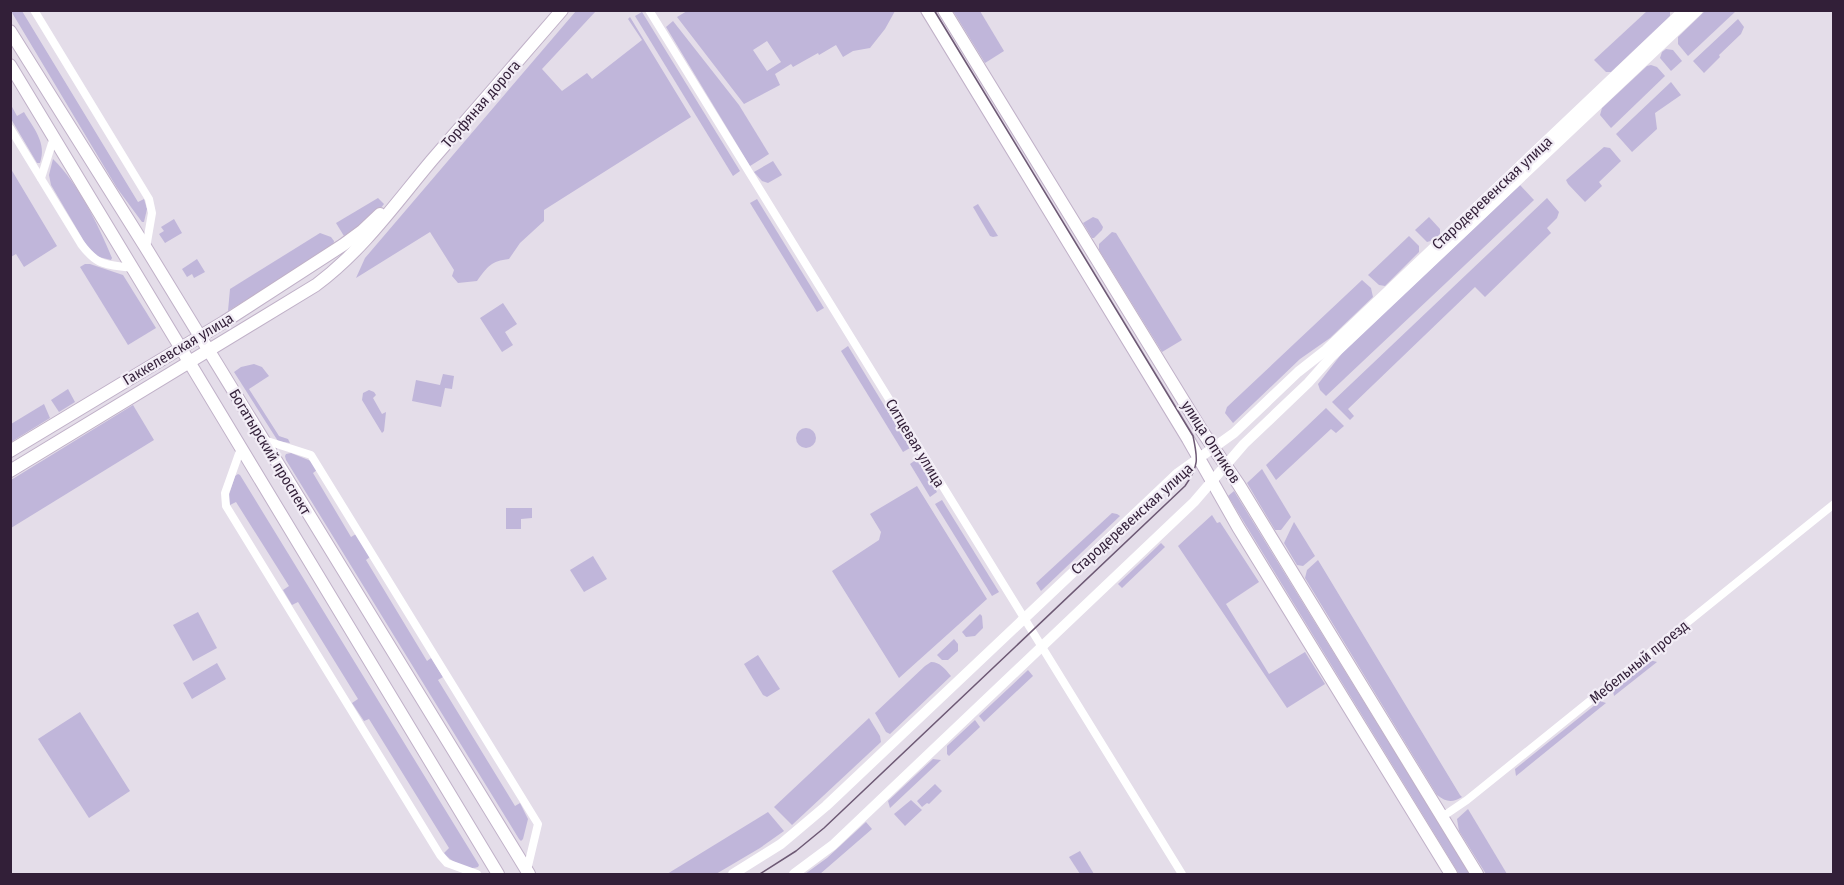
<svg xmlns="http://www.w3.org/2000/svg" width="1844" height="885" font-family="'Fira Sans Condensed',sans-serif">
<rect width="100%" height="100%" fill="#e4dde9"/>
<g fill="#c0b6da" fill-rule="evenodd">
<path d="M707,10H895V11L885,29L870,48L853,51L843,57L836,45L819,55L818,53L793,67L791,64L775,74L780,85L744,104L677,17L687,11ZM767,41L781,62L767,71L753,50Z"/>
<path d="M1706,10L1736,11L1688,56L1678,44V37Z"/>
<path d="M11,11H22L138,202L144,199L147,209L144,222H142L117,188Z"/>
<path d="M576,11H596L542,69L562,91L587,73L592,79L642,40L628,19L630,17L691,117L544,210V221L520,243L509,259C491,261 488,266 477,281L458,283L452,276L454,270L430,232L356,278L365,258Z"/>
<path d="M953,11H980L1004,51L985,63Z"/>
<path d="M1647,11H1670V16L1611,72H1606L1594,60Z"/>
<path d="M642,12L740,171L733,176L635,16Z"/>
<path d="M1738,19L1744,27L1741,34L1719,55L1720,57L1704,73L1693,61Z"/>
<path d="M673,21L739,105L769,154L750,166L666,27Z"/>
<path d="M1666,49L1673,50L1682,61L1671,71L1660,58L1662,52Z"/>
<path d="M1651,65L1657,67L1665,76L1611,128L1600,115L1602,108L1647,66Z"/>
<path d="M1671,82L1681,95L1655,113L1657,129L1632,152L1616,134Z"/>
<path d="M11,105L17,116L24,112C34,129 47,143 40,163H37L11,119Z"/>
<path d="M1604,147L1610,148L1621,161L1599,182L1602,186L1585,202L1568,184L1566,180Z"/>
<path d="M53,159C80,186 97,223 112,258L111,260L99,257L88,248L51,185L49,175Z"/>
<path d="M773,161L782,175L768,183L762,181L754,172Z"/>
<path d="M11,169L57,246L24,267L16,254L11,257Z"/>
<path d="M1520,185L1534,200L1326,396L1320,390L1318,384L1343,352Z"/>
<path d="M378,198L384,204L373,218L344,236L336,223Z"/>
<path d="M1547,198L1559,212L1557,218L1547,228L1551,233L1485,297L1475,287L1348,409L1354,416L1350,420L1332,402Z"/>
<path d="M757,199L824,308L817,312L750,203Z"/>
<path d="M978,204L998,236L993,237L990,236L973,207Z"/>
<path d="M1093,217L1098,219L1103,227L1102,230L1094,238H1092L1083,223Z"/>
<path d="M1429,217L1440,229V234L1434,240L1427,242L1415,230Z"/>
<path d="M174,219L182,233L165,243L159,234L164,231L161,227Z"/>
<path d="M1112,232L1116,233L1182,340L1162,352L1099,250V244Z"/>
<path d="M320,233L331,237L334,241L333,247L228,311L230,289Z"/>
<path d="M1409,236L1419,246V252L1385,286L1379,285L1368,275Z"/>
<path d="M197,259L205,272L194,278L192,274L187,277L182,269Z"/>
<path d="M85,264H90L123,275L156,328L128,345L80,267Z"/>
<path d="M1362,280L1371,288L1373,297L1330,338L1300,359L1233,423L1225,413L1227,407Z"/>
<path d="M503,303L517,324L505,332L513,345L502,352L480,318Z"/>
<path d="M848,346L910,448L903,452L841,351Z"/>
<path d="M254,364L262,367L269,376L249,389L279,436L288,439L290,443L278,441L276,438L234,372L241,367Z"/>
<path d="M443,374L454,376L452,389L445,388L441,407L412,401L416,380L440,385Z"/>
<path d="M68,389L75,402L59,412L51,400Z"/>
<path d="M369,390L374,392L376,395L373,398L382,414L386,412L384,431L382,433L362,400L363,393Z"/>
<path d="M44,404L50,418L11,442V424Z"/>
<path d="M133,405L154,440L11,528V480Z"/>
<path d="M1326,408L1344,426L1336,433L1331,429L1276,480L1266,465Z"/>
<circle cx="806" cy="438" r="10"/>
<path d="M291,453L311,461L317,470L313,473L351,537L356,534L370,557L366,560L427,661L431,658L443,677L438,680L515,806L520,803L528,819L523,839L521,841L519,839L286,460L285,456L286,454Z"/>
<path d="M917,459L937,492L930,497L910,464Z"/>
<path d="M1262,469L1291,517L1281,530H1275L1247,483Z"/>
<path d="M238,474L240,475L479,865L478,867C467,871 451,862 444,853L449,848L369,719L364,721L352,703L358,699L298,602L292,605L283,590L289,586L236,502L230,505L228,498L235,476Z"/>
<path d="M917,486L987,599L899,678L832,571L879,540L881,532L870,514Z"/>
<path d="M1234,491L1470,874H1459L1228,496Z"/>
<path d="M942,500L999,592L992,596L935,504Z"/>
<path d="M506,508H532V518L521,519V529H506Z"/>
<path d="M1112,513L1117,514L1120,516L1041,591L1036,583Z"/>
<path d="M1212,515L1217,523L1220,522L1259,582L1226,604L1269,674L1305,652L1325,684L1287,708L1178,546Z"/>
<path d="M1294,522L1315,556L1303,566L1297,565L1284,543Z"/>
<path d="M1161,543L1165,547L1122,588L1118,584Z"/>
<path d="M593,556L607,579L584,592L570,570Z"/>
<path d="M1318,560L1460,795L1462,797C1452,803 1446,802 1437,795L1305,578L1307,570Z"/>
<path d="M198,612L217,648L193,661L173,625Z"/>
<path d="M980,614L982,616L983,628L975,636L966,637L962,632Z"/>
<path d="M954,639L958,644V651L948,660H942L937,655Z"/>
<path d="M758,655L780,689L767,697L763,695L744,664Z"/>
<path d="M1650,660L1657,662L1614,696L1613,691Z"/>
<path d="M931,662C940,662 945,669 951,676L890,734L886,732L875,713L925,666Z"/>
<path d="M217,663L226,679L192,699L183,683Z"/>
<path d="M1028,670L1033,676L984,722L979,716Z"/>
<path d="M1600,701L1606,703L1516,776L1515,769Z"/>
<path d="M80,712L130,791L89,818L38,739Z"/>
<path d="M869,718L880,736L881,742L792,825L774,807Z"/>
<path d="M975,720L980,727L949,756L947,754V746Z"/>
<path d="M933,759L941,760L890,808L888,801Z"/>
<path d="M935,784L942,791L929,804L927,803L922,807L917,801Z"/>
<path d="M911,800L922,810L905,826L894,814Z"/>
<path d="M1468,809L1507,874H1486L1459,831L1457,819Z"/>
<path d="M768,812L784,831L760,848L716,874H667Z"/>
<path d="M866,822L872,829L820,874H805L827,858Z"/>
<path d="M1080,851L1094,874H1080L1069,857Z"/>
</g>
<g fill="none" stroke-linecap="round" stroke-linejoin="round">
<defs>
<g id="secondary">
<path d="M927,10L1188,439L1238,527L1451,874"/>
<path d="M944,10L1202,431L1239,485L1477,874"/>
<path d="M10,31L146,248L529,874"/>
<path d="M10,65L498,874"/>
<path d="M10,451L224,322L343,245L362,231L380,214"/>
<path d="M10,471L316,285C363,250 395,204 432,160C475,110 519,60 562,10"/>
</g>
</defs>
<use href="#secondary" stroke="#c0b1c8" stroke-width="14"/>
<g stroke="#fff" stroke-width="8">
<path d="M34,10L149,199L152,213L146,248"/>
<path d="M649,10L1182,874"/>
<path d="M10,128L81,244C98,267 106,264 132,268"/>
<path d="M41,178L54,137"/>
<path d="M264,440L311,455L538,824L527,870"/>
<path d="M241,448L225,493L226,506L440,855L447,863L477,874"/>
<path d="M1442,817L1467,800L1834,504"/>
</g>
<g stroke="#fff" stroke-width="10">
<path d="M733,874L781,844L826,806L1178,473L1234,433L1298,372L1326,350L1684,10"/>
<path d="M794,874L833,845L1194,502L1244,444L1308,383L1332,356L1698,10"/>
</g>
<use href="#secondary" stroke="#fff" stroke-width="12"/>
<path stroke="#6d5974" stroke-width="1.5" d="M760,874L796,851L824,828L1185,486C1199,466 1198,459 1193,436L934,10"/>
</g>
<g text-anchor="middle" stroke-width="4.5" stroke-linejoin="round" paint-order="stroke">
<g font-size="15" fill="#321f38" stroke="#f2edf6">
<text transform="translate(481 104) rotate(-49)" y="5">Торфяная дорога</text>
<text transform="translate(1492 193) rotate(-43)" y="5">Стародеревенская улица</text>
<text transform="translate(178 349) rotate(-31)" y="5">Гаккелевская улица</text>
<text transform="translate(1211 442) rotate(57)" y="5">улица Оптиков</text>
<text transform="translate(915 443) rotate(59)" y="5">Ситцевая улица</text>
<text transform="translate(270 452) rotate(59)" y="5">Богатырский проспект</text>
<text transform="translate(1132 519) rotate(-42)" y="5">Стародеревенская улица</text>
<text transform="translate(1639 662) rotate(-39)" y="5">Мебельный проезд</text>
</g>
</g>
<rect width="1844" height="885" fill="none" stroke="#321f38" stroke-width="24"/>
</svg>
